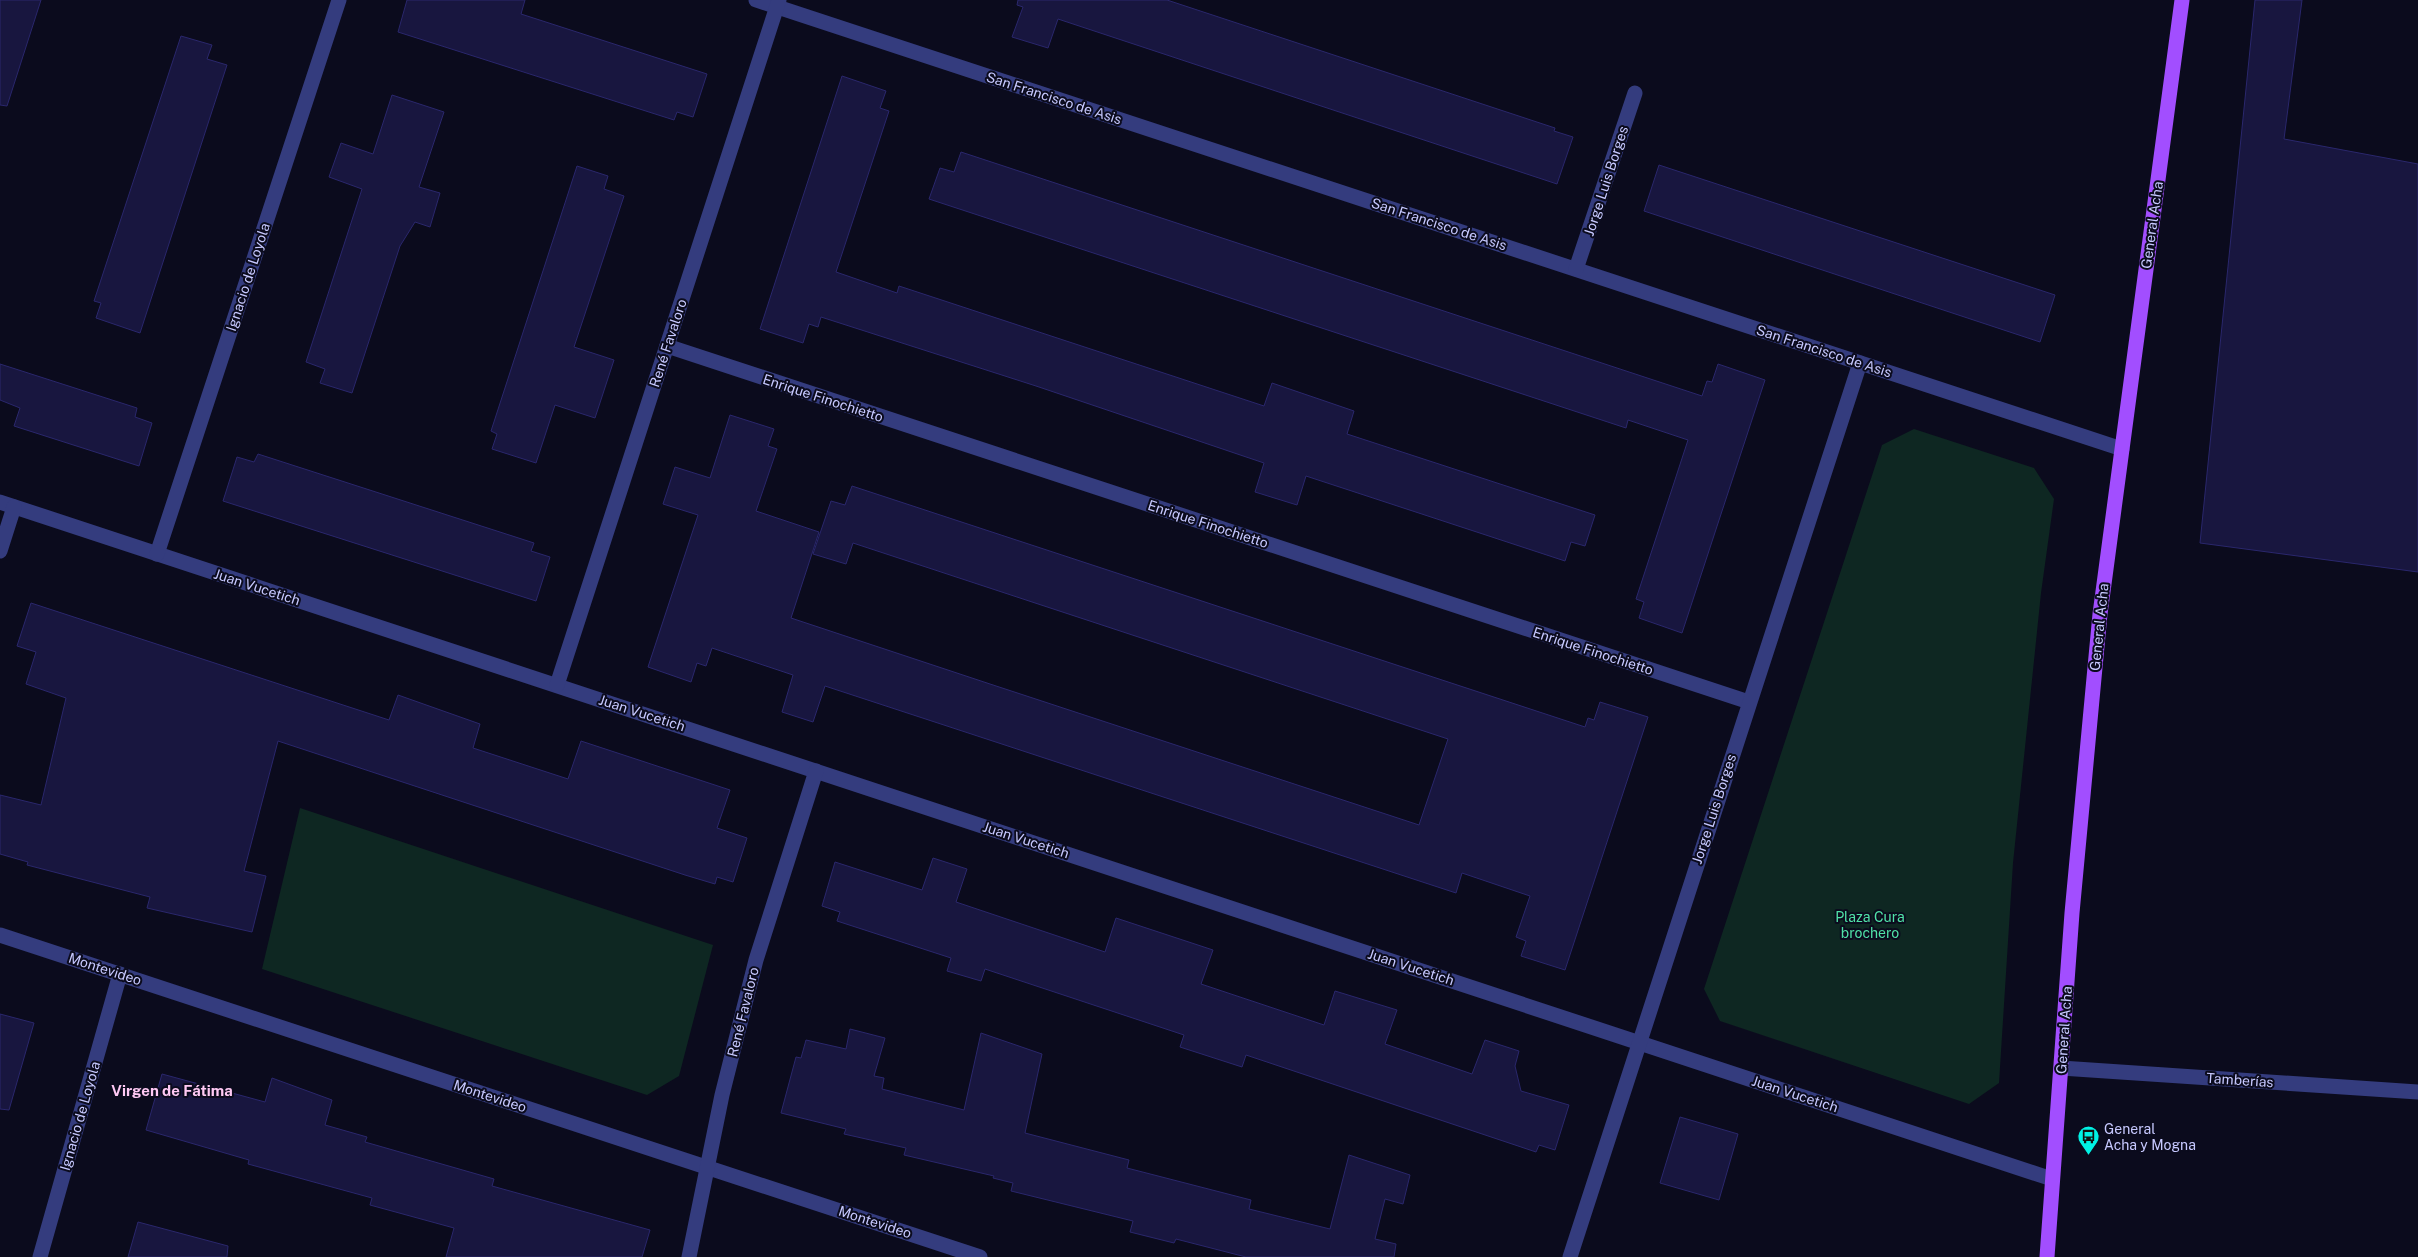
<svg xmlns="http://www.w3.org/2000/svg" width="2418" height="1257" font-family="'Public Sans',sans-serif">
<rect width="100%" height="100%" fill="#0b0b1d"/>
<g fill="#0e2722">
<path d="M1914,429L2034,468L2054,499L2041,593L2013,863L1999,1083L1969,1104L1720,1021L1704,989L1882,445Z"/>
<path d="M300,808L713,945L679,1076L647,1095L262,969Z"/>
</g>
<g fill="#18163f" stroke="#2a276c">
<path d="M0,0H41L7,106L0,105Z"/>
<path d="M407,0H525L521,14L707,74L693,117L677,112L674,120L398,32Z"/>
<path d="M1018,0H1167L1555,128L1554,131L1573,137L1557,184L1058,19L1048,48L1012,37L1023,7L1017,5Z"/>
<path d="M2255,0H2302L2284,139L2418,164V572L2200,543Z"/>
<path d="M181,36L212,45L207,59L227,65L140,333L96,318L101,303L94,301Z"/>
<path d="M842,76L886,91L880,108L889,111L836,272L897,293L899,286L1264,406L1272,383L1354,411L1347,434L1595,515L1585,546L1571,542L1565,561L1306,476L1297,505L1255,492L1264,463L1036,386L821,317L818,327L809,324L803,343L760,329Z"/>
<path d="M392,95L444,112L419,187L440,193L430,227L415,222L400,246L352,393L320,383L325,369L306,362L362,189L329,177L341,143L373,154Z"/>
<path d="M961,152L1702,396L1707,381L1712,382L1718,364L1765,380L1682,633L1639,618L1644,602L1636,599L1688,440L1628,420L1626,428L929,199L940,168L954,172Z"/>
<path d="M1659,165L2055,295L2040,342L1644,211Z"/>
<path d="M577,166L608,176L604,189L624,196L574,347L614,360L595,418L555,405L536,463L492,449L497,434L491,431Z"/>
<path d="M0,364L137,408L135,417L152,423L139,466L14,426L20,408L0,400Z"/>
<path d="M730,415L774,429L768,446L777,449L756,511L819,532L791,618L987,683L1419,825L1448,739L853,543L846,564L813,554L831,501L845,505L852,486L1585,727L1588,718L1594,720L1600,702L1648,717L1565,970L1521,956L1526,941L1516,937L1530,896L1462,873L1456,893L825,686L813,722L782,712L793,675L712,648L706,666L697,663L691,682L648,667L698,515L663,504L675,467L710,478Z"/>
<path d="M258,454L534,543L531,551L550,557L536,601L223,501L237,457L254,462Z"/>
<path d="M31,603L389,720L398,695L480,724L473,748L568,779L581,741L730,790L717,828L747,838L733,882L717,877L715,884L685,875L278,741L244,871L266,876L252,932L147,908L150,897L27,865L28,862L0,854V795L41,805L66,698L26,684L36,652L17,646Z"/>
<path d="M933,858L967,869L956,902L1105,952L1116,918L1213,950L1201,984L1324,1025L1335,991L1397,1010L1385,1044L1472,1074L1485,1040L1519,1051L1515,1066L1521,1091L1569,1105L1555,1150L1539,1145L1536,1152L1246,1055L1242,1067L1180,1047L1184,1035L985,969L981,981L947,971L951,958L837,921L840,912L822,906L835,862L922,890Z"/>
<path d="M0,1014L34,1023L9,1110L0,1109Z"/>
<path d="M850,1029L885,1038L874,1076L884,1078L882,1089L964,1110L981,1033L1042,1054L1025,1133L1129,1160L1127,1168L1251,1200L1249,1209L1330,1229L1349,1155L1410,1175L1403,1204L1385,1199L1375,1239L1396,1244L1394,1257H1246L1176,1239L1174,1243L1130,1232L1133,1221L1011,1191L1013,1183L993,1178L994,1176L904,1155L906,1148L844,1134L846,1129L781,1113L796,1057L801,1058L806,1040L846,1049Z"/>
<path d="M162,1074L265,1102L272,1078L332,1100L325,1125L367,1137L365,1142L494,1179L492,1186L650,1230L642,1257H446L454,1228L370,1205L372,1198L248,1164L249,1160L146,1130Z"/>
<path d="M1680,1117L1738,1134L1719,1200L1660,1183Z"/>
<path d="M138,1222L228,1246L227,1257H128Z"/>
</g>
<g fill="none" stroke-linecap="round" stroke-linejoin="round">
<g stroke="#343c7e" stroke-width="15">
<path d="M756,0L2122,449"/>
<path d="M1576,269L1635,93"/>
<path d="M667,346L1749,702"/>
<path d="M0,502L2052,1179"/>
<path d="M0,551L14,507"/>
<path d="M157,554L339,0"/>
<path d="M557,685L779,0"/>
<path d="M0,935L980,1257"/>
<path d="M2061,1068L2418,1092"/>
<path d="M40,1257L120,974"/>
<path d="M689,1257L722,1095L756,960L816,771"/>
<path d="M1570,1257L1860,363"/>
</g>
<path stroke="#a24eff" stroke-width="15" d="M2047,1257L2072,913L2100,614L2182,0"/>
</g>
<defs>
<symbol id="bus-pin" viewBox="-11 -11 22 30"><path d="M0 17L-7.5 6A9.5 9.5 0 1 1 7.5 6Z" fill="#00f2e5" stroke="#0b0b1d"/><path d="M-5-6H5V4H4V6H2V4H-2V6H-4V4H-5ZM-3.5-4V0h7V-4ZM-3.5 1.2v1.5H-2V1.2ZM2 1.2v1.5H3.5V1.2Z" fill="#111"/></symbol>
</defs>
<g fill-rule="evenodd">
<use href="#bus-pin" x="2076" y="1124" width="25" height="34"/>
</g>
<g text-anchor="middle" stroke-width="4" stroke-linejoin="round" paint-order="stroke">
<g font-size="14" fill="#c7c9ff" stroke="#0b0b1d">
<text transform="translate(1054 98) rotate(18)" y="5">San Francisco de Asis</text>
<text transform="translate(1606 181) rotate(-72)" y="5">Jorge Luis Borges</text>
<text transform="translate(1439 224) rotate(18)" y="5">San Francisco de Asis</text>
<text transform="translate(2152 225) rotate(-82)" y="5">General Acha</text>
<text transform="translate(248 277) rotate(-72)" y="5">Ignacio de Loyola</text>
<text transform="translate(668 343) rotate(-72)" y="5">René Favaloro</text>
<text transform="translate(1824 351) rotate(18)" y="5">San Francisco de Asis</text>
<text transform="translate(823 398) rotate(18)" y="5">Enrique Finochietto</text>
<text transform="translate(1208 524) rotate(18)" y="5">Enrique Finochietto</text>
<text transform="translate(257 587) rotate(18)" y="5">Juan Vucetich</text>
<text transform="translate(2099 627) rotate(-84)" y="5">General Acha</text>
<text transform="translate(1593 651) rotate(18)" y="5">Enrique Finochietto</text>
<text transform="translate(642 713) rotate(18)" y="5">Juan Vucetich</text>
<text transform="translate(1714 809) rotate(-72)" y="5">Jorge Luis Borges</text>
<text transform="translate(1026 840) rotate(18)" y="5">Juan Vucetich</text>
<text transform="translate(1411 967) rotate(18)" y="5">Juan Vucetich</text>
<text transform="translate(105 969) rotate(18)" y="5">Montevideo</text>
<text transform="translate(743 1012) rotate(-76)" y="5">René Favaloro</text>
<text transform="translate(2064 1030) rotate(-86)" y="5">General Acha</text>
<text transform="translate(2240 1080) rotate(4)" y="5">Tamberías</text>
<text transform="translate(1795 1094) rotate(18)" y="5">Juan Vucetich</text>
<text transform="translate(490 1096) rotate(18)" y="5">Montevideo</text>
<text transform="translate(80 1116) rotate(-74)" y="5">Ignacio de Loyola</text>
<text transform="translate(875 1222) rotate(18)" y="5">Montevideo</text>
</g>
<g font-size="14" fill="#50e2a7" stroke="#0b0b1d">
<text x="1870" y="922">Plaza Cura<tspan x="1870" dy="16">brochero</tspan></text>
</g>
<g font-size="14" fill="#c7c9ff" stroke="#0b0b1d" text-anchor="start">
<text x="2104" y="1134">General<tspan x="2104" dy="16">Acha y Mogna</tspan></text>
</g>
<g font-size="15" font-weight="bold" fill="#ffc9f4" stroke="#0b0b1d">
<text x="172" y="1096">Virgen de Fátima</text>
</g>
</g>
</svg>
